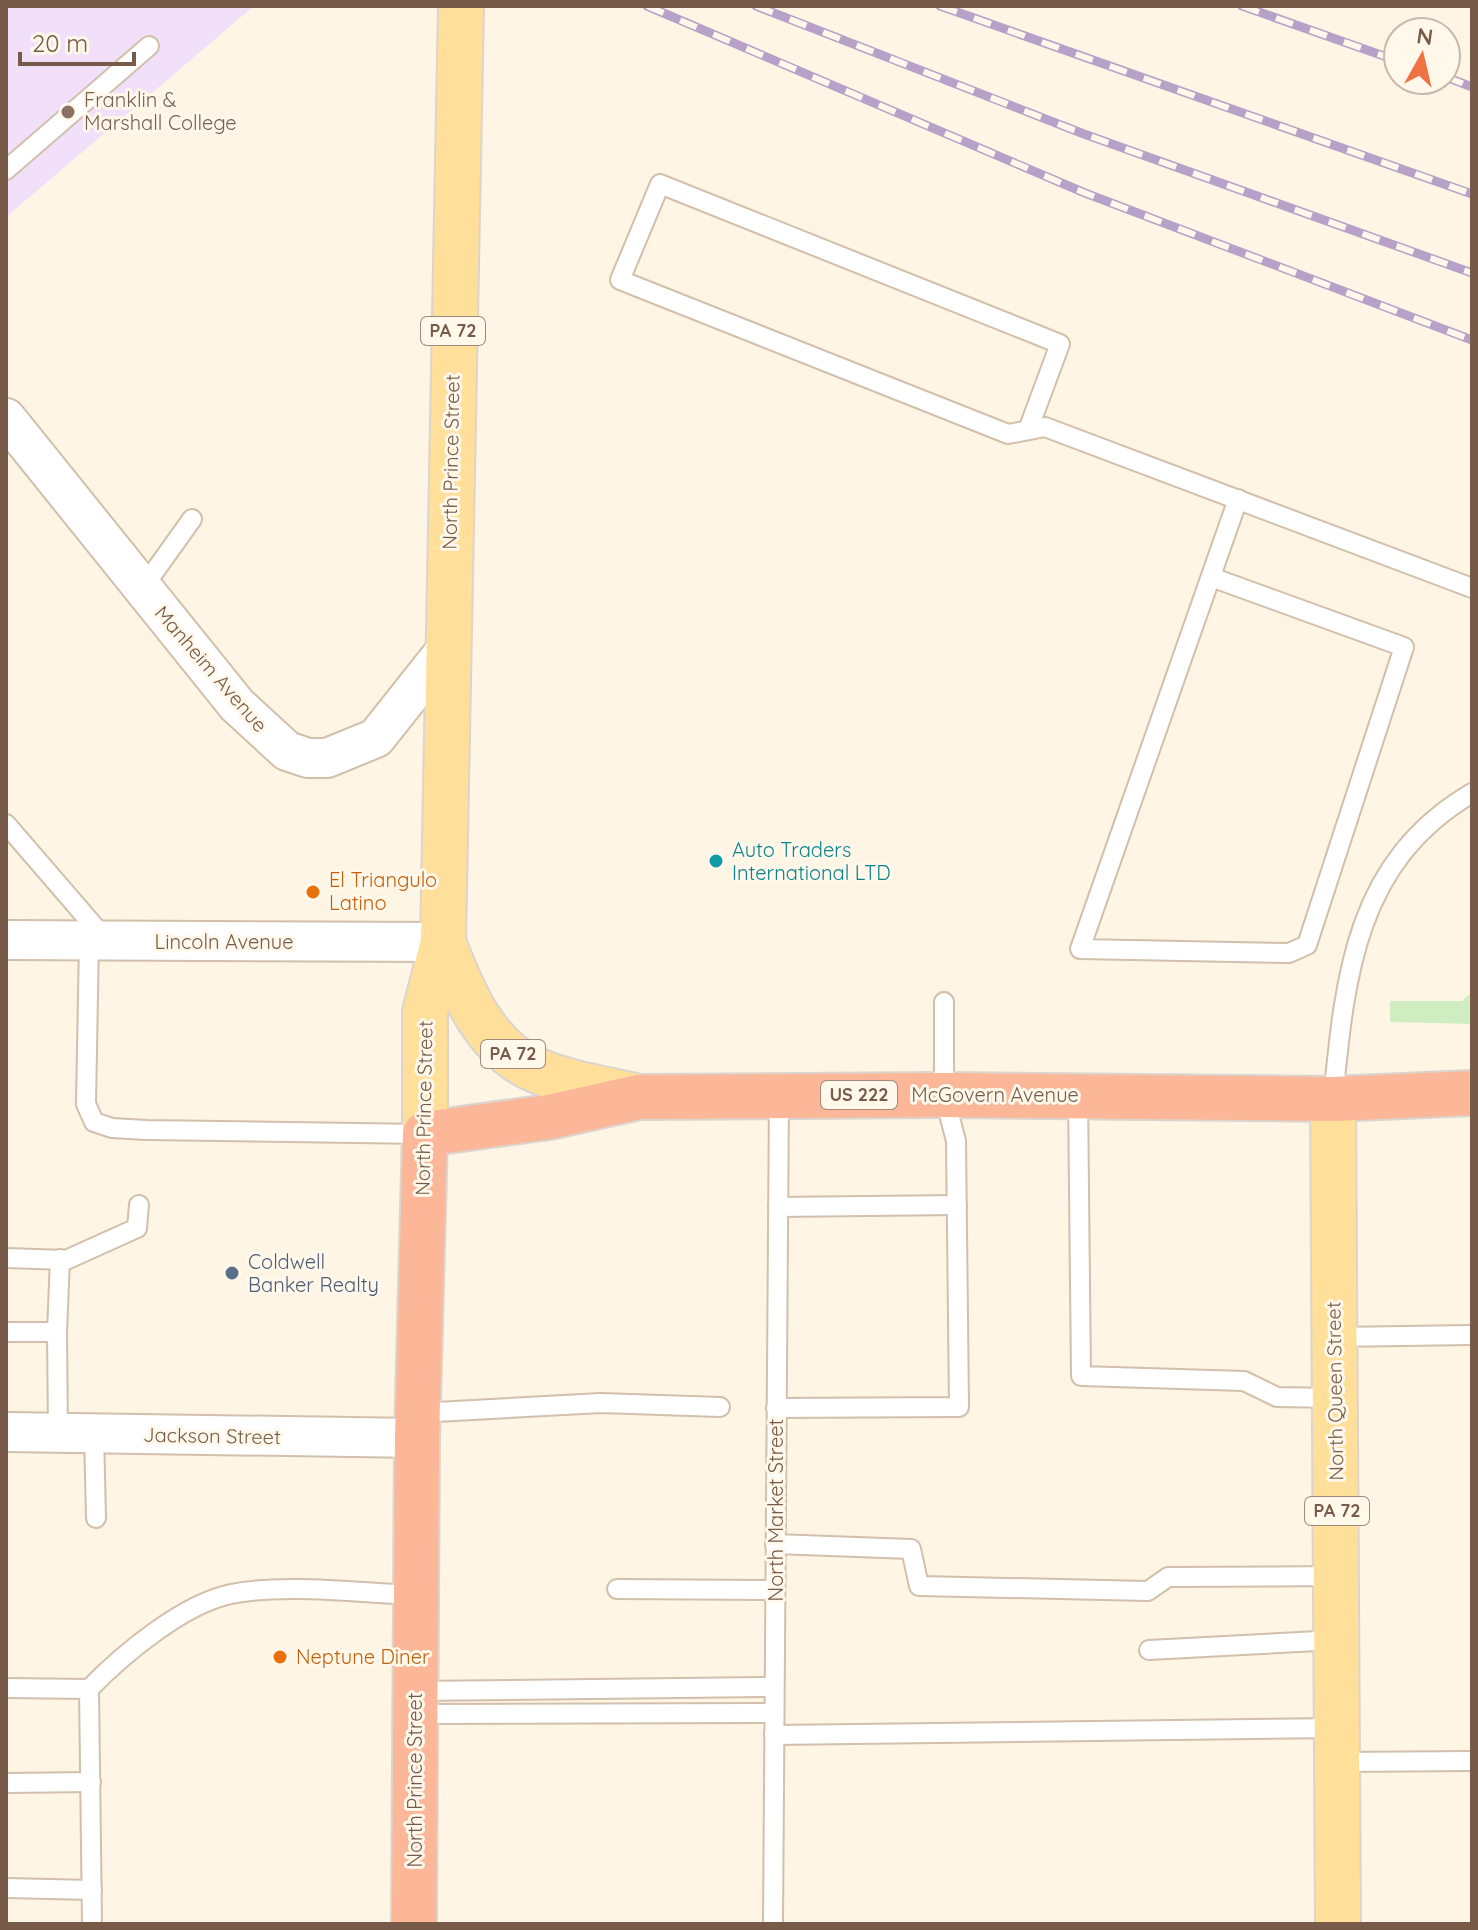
<svg xmlns="http://www.w3.org/2000/svg" width="1478" height="1930" font-family="Quicksand,sans-serif">
<rect width="100%" height="100%" fill="#fef5e4"/>
<path fill="#f2e0fa" d="M6,6H254L6,217Z"/>
<path fill="#d0ecc1" d="M1472,992V1024L1390,1022V1001H1462Z"/>
<g fill="none" stroke-linecap="round" stroke-linejoin="round">
<defs>
<g id="lane">
<path d="M6,170L149,46"/>
<path d="M1028,430L1060,344L660,184L620,280L1008,434L1045,427L1472,588"/>
<path d="M1211,577L1404,647L1307,945L1289,953L1080,949L1238,499"/>
<path d="M142,589L192,519"/>
<path d="M6,824L106,940"/>
<path d="M89,941L86,1104L94,1122L112,1128L146,1130L425,1134"/>
<path d="M1078,1095L1081,1376L1244,1381L1277,1397L1335,1398"/>
<path d="M1333,1099C1345,976 1355,862 1472,793"/>
<path d="M778,1207L957,1205"/>
<path d="M6,1258L66,1260L137,1228L139,1205"/>
<path d="M6,1332H57L58,1433"/>
<path d="M57,1332L60,1259"/>
<path d="M1335,1337L1472,1335"/>
<path d="M776,1408L959,1407L956,1141L944,1095V1002"/>
<path d="M418,1413L601,1403L720,1407"/>
<path d="M94,1434L96,1518"/>
<path d="M775,1544L911,1549L919,1586L1148,1591L1168,1577L1338,1576"/>
<path d="M617,1589L775,1590"/>
<path d="M1149,1650L1336,1640"/>
<path d="M6,1688L89,1689C123,1654 183,1604 231,1594C284,1583 361,1593 416,1595"/>
<path d="M89,1689L92,1924"/>
<path d="M415,1691L774,1687"/>
<path d="M415,1714L774,1713"/>
<path d="M774,1735L1339,1728"/>
<path d="M1340,1762L1472,1761"/>
<path d="M6,1783L91,1782"/>
<path d="M6,1888L92,1890"/>
<path d="M773,1924L779,1095"/>
</g>
<g id="street">
<path d="M6,418L237,705L287,751L308,758H327L376,738L449,646"/>
<path d="M6,940L443,942"/>
<path d="M6,1432L417,1438"/>
</g>
<g id="primary">
<path d="M443,942C461,989 485,1049 536,1070C568,1084 606,1089 639,1097"/>
<path d="M1333,1099L1338,1924"/>
<path d="M425,1134V1012L443,942L461,6"/>
</g>
<path id="highway" d="M414,1924L417,1438L425,1134L549,1117L639,1097L944,1095L1333,1099L1472,1093"/>
</defs>
<use href="#lane" stroke="#d2bfac" stroke-width="22"/>
<use href="#street" stroke="#d2bfac" stroke-width="42"/>
<use href="#primary" stroke="#dcd4cf" stroke-width="48"/>
<use href="#highway" stroke="#dcd4cf" stroke-width="48"/>
<use href="#lane" stroke="#fff" stroke-width="18"/>
<use href="#street" stroke="#fff" stroke-width="38"/>
<use href="#primary" stroke="#ffdf99" stroke-width="44"/>
<use href="#highway" stroke="#fbb797" stroke-width="44"/>
<defs>
<g id="rail">
<path d="M647,6L1085,193L1472,340"/>
<path d="M756,6L1084,134L1472,273"/>
<path d="M940,6L1472,194"/>
<path d="M1242,6L1398,61"/>
<path d="M1446,77L1472,87"/>
</g>
</defs>
<use href="#rail" stroke="#b8a1c8" stroke-width="9"/>
<use href="#rail" stroke="#fff8eb" stroke-width="6" stroke-dasharray="18" stroke-linecap="butt"/>
</g>
<circle fill="#8d6e63" stroke="#fff8eb" stroke-width="3" cx="68" cy="112" r="8"/>
<circle fill="#0f9aa8" stroke="#fff8eb" stroke-width="3" cx="716" cy="861" r="8"/>
<g fill="#e8710a" stroke="#fff8eb" stroke-width="3">
<circle cx="313" cy="892" r="8"/>
<circle cx="280" cy="1657" r="8"/>
</g>
<circle fill="#5c6f8a" stroke="#fff8eb" stroke-width="3" cx="232" cy="1273" r="8"/>
<g text-anchor="middle" stroke-width="6" stroke-linejoin="round" paint-order="stroke">
<g fill="#fff8eb" stroke="#a08a79" stroke-width="2">
<rect x="421" y="317" width="64" height="28" rx="6"/>
<rect x="481" y="1040" width="64" height="28" rx="6"/>
<rect x="821" y="1081" width="76" height="28" rx="6"/>
<rect x="1305" y="1497" width="64" height="28" rx="6"/>
</g>
<g font-size="18" font-weight="bold" fill="#775b48">
<text x="453" y="337">PA 72</text>
<text x="513" y="1060">PA 72</text>
<text x="859" y="1101">US 222</text>
<text x="1337" y="1517">PA 72</text>
</g>
<g font-size="20" fill="#785e54" stroke="#fff8eb" text-anchor="start">
<text x="84" y="107">Franklin &amp;<tspan x="84" dy="23">Marshall College</tspan></text>
</g>
<g font-size="20" fill="#775b48" stroke="#fff8eb">
<text transform="translate(451 462) rotate(-89)" y="7">North Prince Street</text>
<text transform="translate(211 669) rotate(49)" y="7">Manheim Avenue</text>
<text x="224" y="949">Lincoln Avenue</text>
<text x="995" y="1102">McGovern Avenue</text>
<text transform="translate(424 1108) rotate(-89)" y="7">North Prince Street</text>
<text transform="translate(1335 1391) rotate(-91)" y="7">North Queen Street</text>
<text transform="translate(212 1436) rotate(1)" y="7">Jackson Street</text>
<text transform="translate(776 1510) rotate(-90)" y="7">North Market Street</text>
<text transform="translate(415 1780) rotate(-90)" y="7">North Prince Street</text>
</g>
<g font-size="20" fill="#0d838f" stroke="#fff8eb" text-anchor="start">
<text x="732" y="857">Auto Traders<tspan x="732" dy="23">International LTD</tspan></text>
</g>
<g font-size="20" fill="#c56008" stroke="#fff8eb" text-anchor="start">
<text x="329" y="887">El Triangulo<tspan x="329" dy="23">Latino</tspan></text>
<text x="296" y="1664">Neptune Diner</text>
</g>
<g font-size="20" fill="#4e5e75" stroke="#fff8eb" text-anchor="start">
<text x="248" y="1269">Coldwell<tspan x="248" dy="23">Banker Realty</tspan></text>
</g>
</g>
<rect width="1478" height="1930" fill="none" stroke="#775b48" stroke-width="16"/>
<g transform="translate(1422 56) rotate(8)"><circle r="38" fill="#fff8eb" stroke="#c9b9aa" stroke-width="2"/>
<path d="M0-6L14 30L0 20L-14 30Z" fill="#ee7242"/>
<text y="-12" font-size="22" font-weight="bold" text-anchor="middle" fill="#775b48">N</text>
</g>
<path d="M20 52v12h114v-12" fill="none" stroke="#775b48" stroke-width="4"/>
<text x="32" y="52" font-size="24" fill="#775b48" stroke="#fff8eb" stroke-width="6" paint-order="stroke">20 m</text>
</svg>
